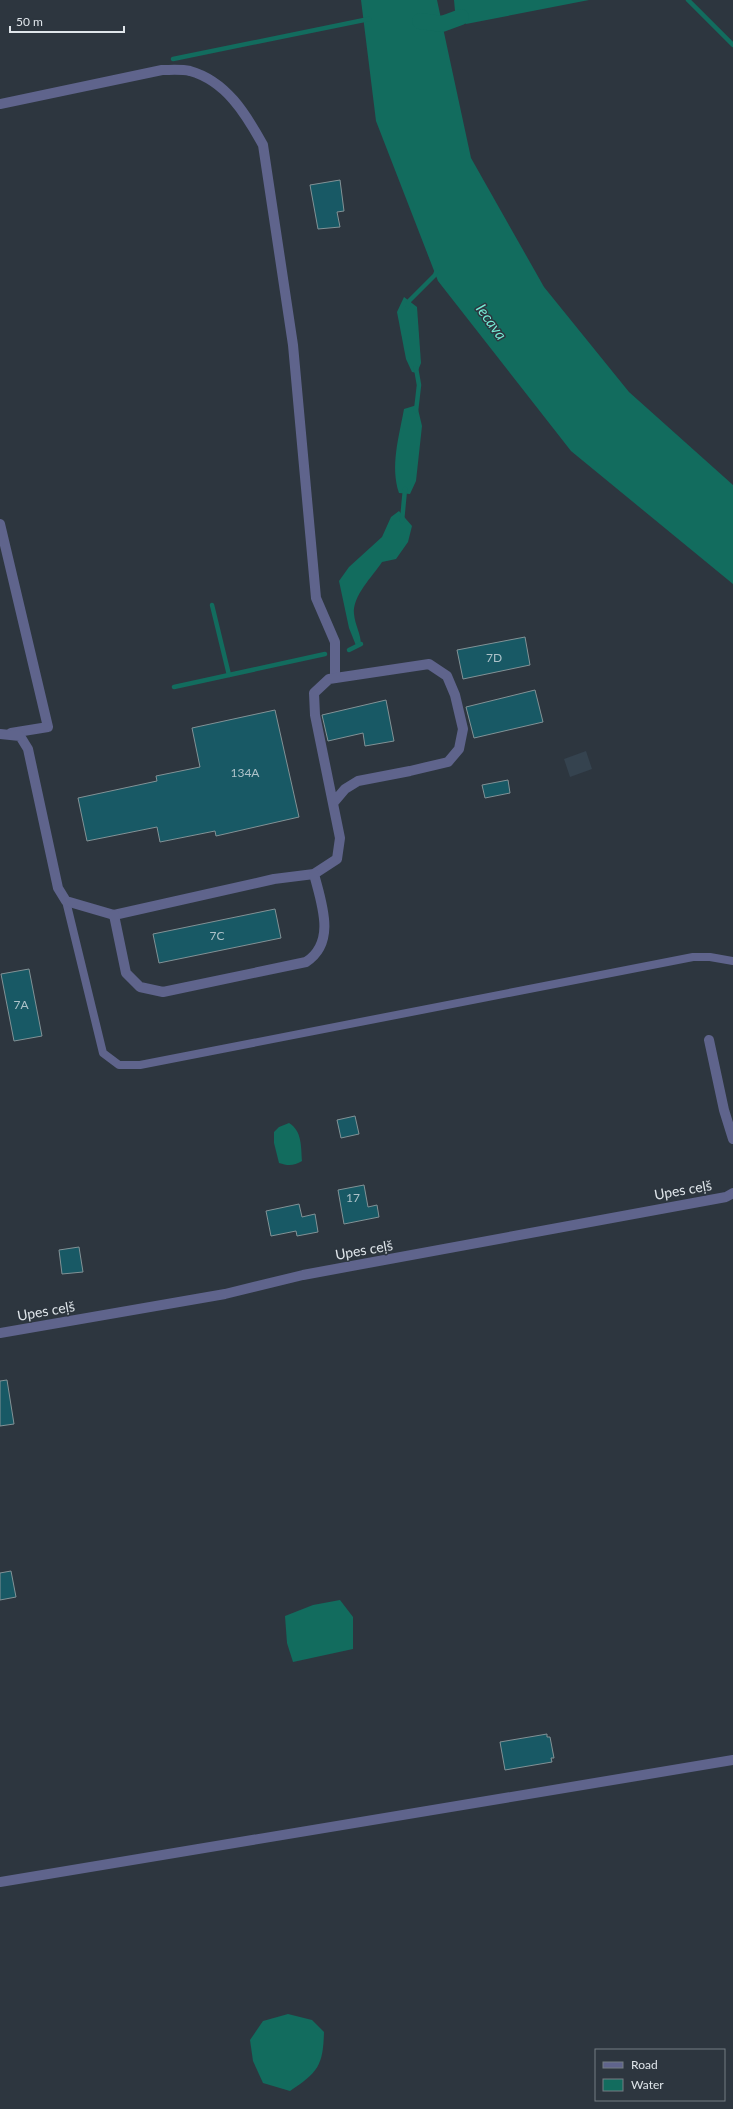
<svg xmlns="http://www.w3.org/2000/svg" width="733" height="2109" font-family="Lato,sans-serif">
<rect width="100%" height="100%" fill="#2d363f"/>
<path fill="#35434f" d="M586,751L592,769L570,777L564,759Z"/>
<g fill="#126c5e">
<path d="M361,0H437L471,158L544,287L629,392L733,485V584L571,451L438,281L376,121Z"/>
<path d="M454,0H589L466,24L455,11Z"/>
<path d="M404,297L417,307L421,363L417,373L412,372L406,359L397,312Z"/>
<path d="M417,405L422,426L416,481L410,494L399,493C390,466 399,437 404,409Z"/>
<path d="M399,511L412,526L408,542L396,559L382,562C373,576 352,596 354,614C355,625 361,634 361,645L357,648L349,628L339,581L349,567L382,537L391,517Z"/>
<path d="M289,1123C302,1131 301,1146 302,1161C294,1166 288,1166 279,1163L274,1143V1132L279,1127Z"/>
<path d="M340,1600L353,1617V1649L293,1662L287,1643L285,1616L313,1605Z"/>
<path d="M288,2014L312,2020L324,2032C323,2066 318,2072 290,2091L263,2083L253,2061L250,2040L263,2021Z"/>
</g>
<g fill="none" stroke-linecap="round" stroke-linejoin="round">
<g stroke="#126c5e" stroke-width="4.5">
<path d="M688,0L733,45"/>
<path d="M173,59L369,19"/>
<path d="M408,306L409,301L435,275L437,270"/>
<path d="M416,411L419,385L416,368"/>
<path d="M402,521L405,489"/>
<path d="M212,605L229,675"/>
<path d="M349,650L361,644"/>
<path d="M174,687L325,654"/>
</g>
<path stroke="#126c5e" stroke-width="16" d="M420,21L442,24L461,17"/>
</g>
<g fill="#185965" stroke="#829296">
<path d="M340,180L344,211L337,212L340,227L318,229L310,185Z"/>
<path d="M525,637L530,665L463,679L457,650Z"/>
<path d="M535,690L543,722L474,738L466,707Z"/>
<path d="M386,700L394,741L365,746L363,733L328,741L322,715Z"/>
<path d="M275,710L299,817L216,836L215,831L160,842L157,827L87,841L78,798L157,781L156,776L200,767L192,728Z"/>
<path d="M508,780L510,793L485,798L482,785Z"/>
<path d="M275,909L281,938L159,963L153,934Z"/>
<path d="M29,969L42,1036L14,1041L1,974Z"/>
<path d="M355,1116L359,1134L341,1138L337,1120Z"/>
<path d="M364,1185L368,1207L377,1205L379,1217L344,1224L338,1190Z"/>
<path d="M299,1204L302,1217L315,1214L318,1232L297,1236L296,1231L271,1236L266,1211Z"/>
<path d="M79,1247L83,1272L62,1274L59,1250Z"/>
<path d="M7,1380L14,1424L0,1426V1381Z"/>
<path d="M11,1571L16,1597L0,1600V1573Z"/>
<path d="M547,1734V1737H550L554,1758H551L552,1762L505,1770L500,1742Z"/>
</g>
<g fill="none" stroke-linecap="round" stroke-linejoin="round">
<path stroke="#5f648c" stroke-width="8" d="M66,901L103,1053L119,1065H140L693,957H710L733,961"/>
<g stroke="#5f648c" stroke-width="10">
<path d="M0,104L162,70C171,70 181,69 190,71C226,81 246,114 263,145L293,345L316,598L335,642V678"/>
<path d="M0,524L48,727L11,733"/>
<path d="M0,734L20,736L28,749L58,888L66,901L114,915L274,879L314,874L337,859L340,838L315,715L314,693L329,679L429,664L447,676L455,695L463,729L459,749L448,762L410,771L358,781L345,789L334,802"/>
<path d="M114,915L126,973L140,987L163,992L306,962C337,942 321,902 314,874"/>
<path d="M709,1040L724,1110L733,1139"/>
<path d="M0,1333L225,1294L303,1275L726,1197L733,1193"/>
<path d="M0,1882L733,1760"/>
</g>
</g>
<g text-anchor="middle" stroke-width="3" stroke-linejoin="round" paint-order="stroke">
<g font-size="12" fill="#adc2c9">
<text x="494" y="662">7D</text>
<text x="245" y="777">134A</text>
<text x="217" y="940">7C</text>
<text x="21" y="1009">7A</text>
<text x="353" y="1202">17</text>
</g>
<g font-size="14" fill="#dfe5ea" stroke="#2d363f">
<text transform="translate(683 1190) rotate(-10)" y="5">Upes ceļš</text>
<text transform="translate(364 1250) rotate(-10)" y="5">Upes ceļš</text>
<text transform="translate(46 1311) rotate(-10)" y="5">Upes ceļš</text>
</g>
<g font-size="15" font-style="italic" fill="#74ead3" stroke="#2d363f">
<text transform="translate(491 322) rotate(54)" y="5">Iecava</text>
</g>
</g>
<rect x="595" y="2049" width="130" height="52" fill="#2d363f" stroke="#747c83"/>
<rect x="603" y="2062" width="20" height="6" fill="#5f648c" stroke="#747c83"/>
<text x="631" y="2069" font-size="12" fill="#dfe5ea">Road</text>
<rect x="603" y="2079" width="20" height="12" fill="#126c5e" stroke="#747c83"/>
<text x="631" y="2089" font-size="12" fill="#dfe5ea">Water</text>
<path d="M10 26v6h114v-6" fill="none" stroke="#dfe5ea" stroke-width="2"/>
<text x="16" y="26" font-size="12" fill="#dfe5ea" stroke="#2d363f" stroke-width="3" paint-order="stroke">50 m</text>
</svg>
